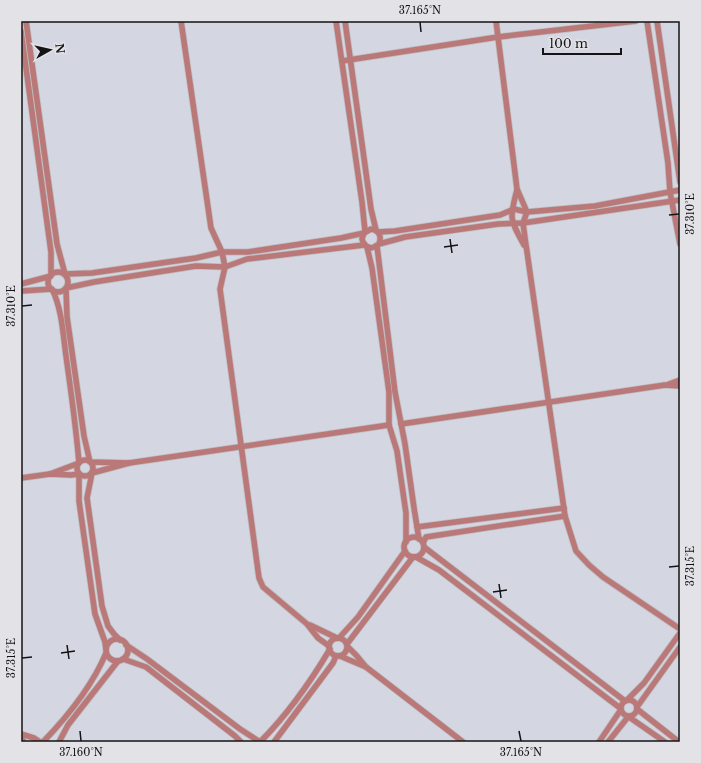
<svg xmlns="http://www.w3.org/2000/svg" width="701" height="763" font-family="'Libre Baskerville',serif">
<rect width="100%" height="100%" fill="#e2e2e7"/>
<rect fill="#d4d6e1" x="21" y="21" width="659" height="721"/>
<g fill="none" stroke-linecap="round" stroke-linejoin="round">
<defs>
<g id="minor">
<path d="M26,21L57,244L65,274L92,273L196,258L222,252H248L341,238L364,233"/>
<path d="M181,21L211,228L222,252L225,267L220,289L259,578L263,587L307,624L318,638L329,646"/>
<path d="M336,21L362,202L365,231"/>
<path d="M345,21L371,209L376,230"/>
<path d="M496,21L517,189L527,212L523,223L525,238L565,516L576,551L589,565L603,577L680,629"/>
<path d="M647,21L668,163L670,192L680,244"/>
<path d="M657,21L680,182"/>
<path d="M21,31L51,252V276L21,284"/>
<path d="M342,61L498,37L636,21"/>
<path d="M517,190C509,219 510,219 524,245"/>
<path d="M378,232L395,231L500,215L514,209L527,212L595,206L680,190"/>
<path d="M379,244C382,236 379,230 371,229L364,233L362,239L363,242L366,246L371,248L374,247L379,244L405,237L498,224L523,223L680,200"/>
<path d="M377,246L395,392L405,444L414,508L419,539"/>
<path d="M367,247L372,268L389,392V425L397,451L406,513V542"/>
<circle cx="58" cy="282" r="10"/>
<path d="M21,291L52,289C62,309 63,334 66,356C71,391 76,427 79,463L50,474"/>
<path d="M669,384L680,380"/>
<path d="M401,424L665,385L680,386"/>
<circle cx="85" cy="468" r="8"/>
<path d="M129,463L90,462L84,436L67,317L66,288L94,282L196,266L225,267L247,259L364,245"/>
<path d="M21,478L50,474L71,475L79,474V501L95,614L105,642L106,649"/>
<path d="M417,527L564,508"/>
<circle cx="414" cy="547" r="10"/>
<path d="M423,543L426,537L565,516"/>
<path d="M424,547L625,701"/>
<path d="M416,557L439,570L620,708"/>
<path d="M310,625L337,638"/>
<circle cx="338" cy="647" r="9"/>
<path d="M339,638L358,617L405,551"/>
<circle cx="117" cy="650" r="11"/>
<path d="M120,640L114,634L108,626L102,606L87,498L92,473L129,463L389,425"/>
<path d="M347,644L413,557"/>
<path d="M126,645L147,659L240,729L260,742"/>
<path d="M348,647L356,655L366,667L463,742"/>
<path d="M340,656L366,667"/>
<path d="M123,659L146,667L235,736L241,742"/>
<circle cx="629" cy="708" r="8"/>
<path d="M627,700L644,683L680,633"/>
<path d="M637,707L680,647"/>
<path d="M637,709L679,742"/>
<path d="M629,717L665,742"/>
<path d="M21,734L34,738L40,742"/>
<path d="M21,738L24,742"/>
<path d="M43,742C68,716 92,687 106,653"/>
<path d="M59,742L68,725L118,661"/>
<path d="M260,742C286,716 311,681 330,649"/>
<path d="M274,742L333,663L336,656"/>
<path d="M599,742L620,711"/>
<path d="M608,742L628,717"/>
</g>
</defs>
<use href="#minor" stroke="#bdbdc1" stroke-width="7"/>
<use href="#minor" stroke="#ba7978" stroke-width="5.5"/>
</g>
<path fill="none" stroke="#141416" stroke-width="1.5" d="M420,22L421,32M669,215L679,214M450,239L452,253M444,247L458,245M22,306L32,305M669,567L679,566M499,584L501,598M493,592L507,590M67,645L69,659M61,653L75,651M22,658L32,657M80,731L81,741M519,731L521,741"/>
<rect width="701" height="763" fill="none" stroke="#e2e2e7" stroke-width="44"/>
<g transform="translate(50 50) rotate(82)" stroke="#e2e2e7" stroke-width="3" paint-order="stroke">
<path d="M0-3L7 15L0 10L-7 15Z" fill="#141416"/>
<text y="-6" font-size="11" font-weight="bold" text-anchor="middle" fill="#141416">N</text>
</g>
<path d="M543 48v6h78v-6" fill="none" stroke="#141416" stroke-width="2"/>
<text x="549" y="48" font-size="12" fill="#141416" stroke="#e2e2e7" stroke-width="3" paint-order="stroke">100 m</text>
<rect x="22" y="22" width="657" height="719" fill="none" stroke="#141416" stroke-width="1.5"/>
<g font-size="10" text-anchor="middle" fill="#141416">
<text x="420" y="14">37.165°N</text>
<text transform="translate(690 214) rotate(-90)" y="4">37.310°E</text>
<text transform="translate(11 306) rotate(-90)" y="4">37.310°E</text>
<text transform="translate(690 566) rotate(-90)" y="4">37.315°E</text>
<text transform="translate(11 658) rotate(-90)" y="4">37.315°E</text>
<text x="81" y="756">37.160°N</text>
<text x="521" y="756">37.165°N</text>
</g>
</svg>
